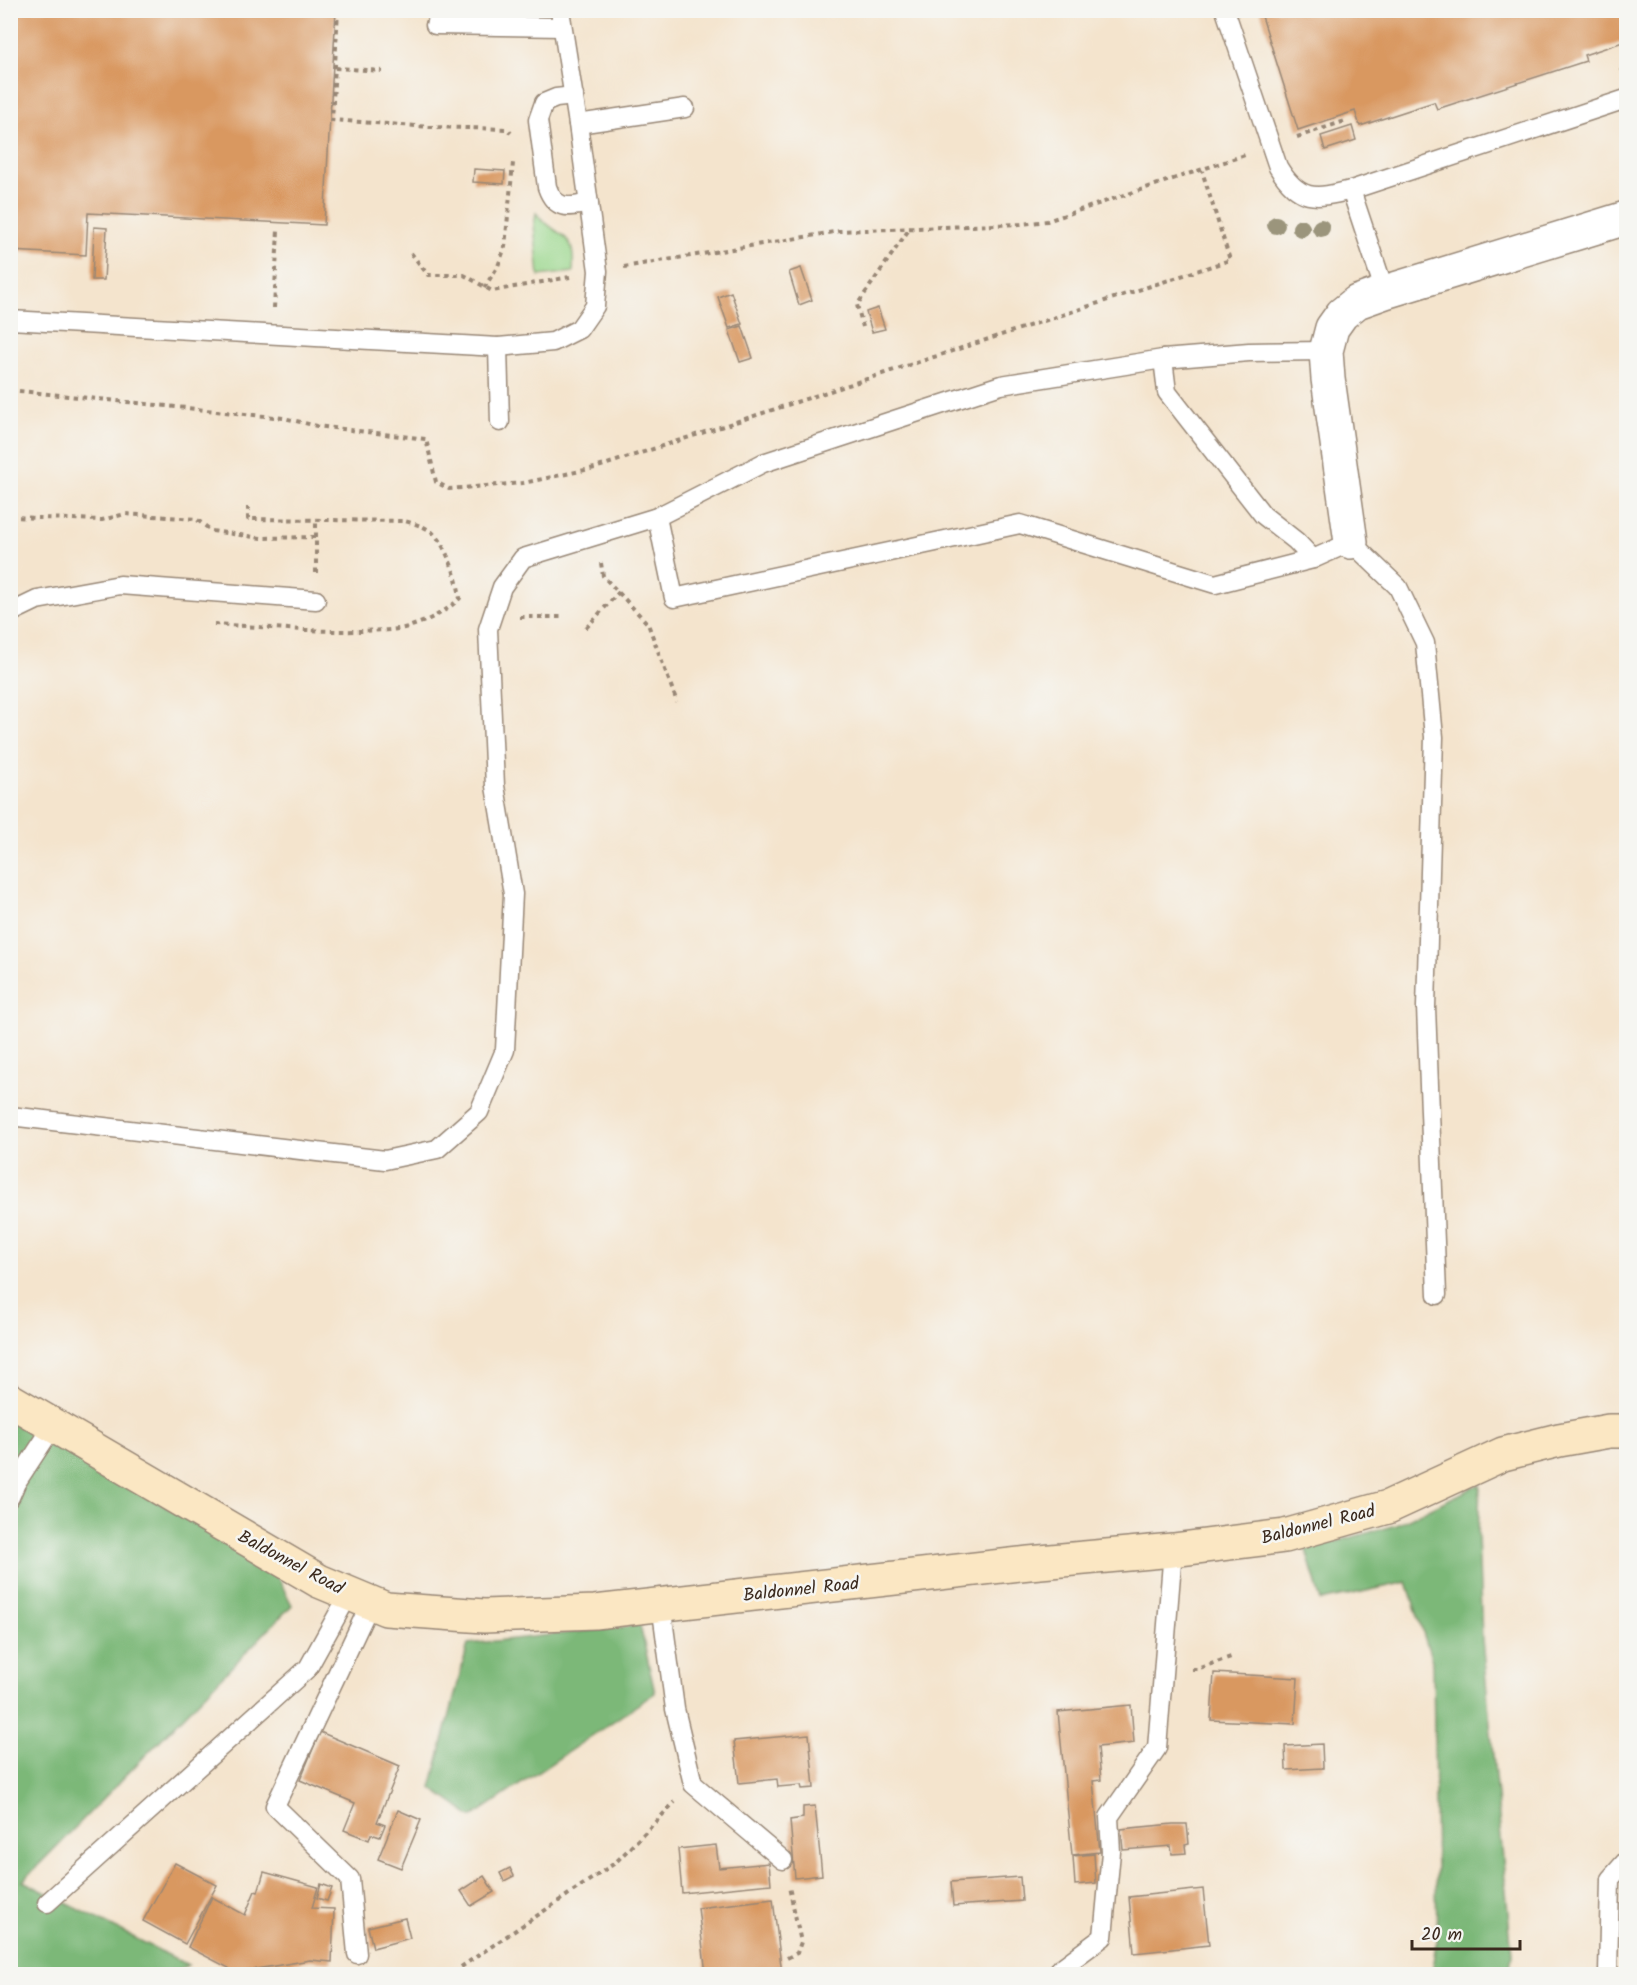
<svg xmlns="http://www.w3.org/2000/svg" width="1637" height="1985" font-family="Kalam,sans-serif">
<rect width="100%" height="100%" fill="#f6f6f2"/>
<filter id="ink" filterUnits="userSpaceOnUse"><feTurbulence type="fractalNoise" baseFrequency=".0167" numOctaves="2"/><feDisplacementMap in="SourceGraphic" scale="12" xChannelSelector="R" yChannelSelector="G"/><feConvolveMatrix kernelMatrix="1 2 1 2 8 2 1 2 1" color-interpolation-filters="sRGB"/></filter>
<filter id="wash" filterUnits="userSpaceOnUse"><feTurbulence type="fractalNoise" baseFrequency=".008" numOctaves="4" result="noise"/><feDisplacementMap in="SourceGraphic" scale="24" xChannelSelector="R" yChannelSelector="G"/><feGaussianBlur stdDeviation="1.35" result="paint"/><feColorMatrix in="noise" values="0 0 0 0 0 0 0 0 0 0 0 0 0 0 0 0 0 1.4 0 .05"/><feComposite in="paint" operator="in"/></filter>
<g filter="url(#wash)">
<rect width="100%" height="100%" fill="#f4e4cd"/>
<path fill="#9ad78c" stroke="#6a8055" stroke-width="1.5" d="M536,213C558,240 576,228 573,272L539,276L534,225Z"/>
<g fill="#7bb878" stroke="#5b714b" stroke-width="1.5">
<path d="M11,1416L274,1570L292,1605L23,1881L188,1965L170,1974H11Z"/>
<path d="M1480,1484L1478,1536L1482,1639L1512,1954L1509,1974H1432L1437,1944L1433,1664L1407,1582L1321,1601L1306,1550L1396,1525Z"/>
<path d="M640,1625L655,1693L472,1817L431,1788L468,1644Z"/>
</g>
<g id="blocks">
<g fill="#d99860">
<path d="M10,10H336L324,225L88,213L86,255L10,251Z"/>
<path d="M1260,10H1626V41L1584,55L1586,61L1437,109L1434,102L1360,126L1355,111L1298,130Z"/>
<path d="M1352,126L1356,140L1325,150L1321,136Z"/>
<path d="M474,169L505,171L504,184L473,182Z"/>
<path d="M94,227L107,228L104,280H92Z"/>
<path d="M801,268L812,300L799,305L789,272Z"/>
<path d="M731,292L742,324L729,328L718,297Z"/>
<path d="M878,308L885,329L872,332L866,312Z"/>
<path d="M742,326L753,358L740,362L729,330Z"/>
<path d="M1214,1673L1298,1678L1295,1724L1211,1720Z"/>
<path d="M1131,1705L1134,1743L1098,1747L1101,1780L1093,1781L1100,1852L1072,1855L1058,1712Z"/>
<path d="M320,1732L400,1766L377,1822L385,1825L380,1837L371,1834L369,1840L344,1830L355,1803L300,1780Z"/>
<path d="M809,1734L814,1788L802,1789L801,1785L778,1787L777,1779L739,1783L734,1741Z"/>
<path d="M1322,1744L1323,1768L1286,1770L1285,1746Z"/>
<path d="M815,1806L822,1875L795,1878L790,1820L803,1818V1807Z"/>
<path d="M398,1810L421,1820L401,1868L378,1859Z"/>
<path d="M1173,1824H1187L1189,1844L1185,1845L1186,1853L1172,1854L1171,1846L1123,1850L1121,1829Z"/>
<path d="M716,1845L719,1868L769,1863L771,1884L682,1893L678,1849Z"/>
<path d="M1094,1854L1096,1883L1075,1885L1073,1856Z"/>
<path d="M175,1863L217,1885L185,1944L143,1921Z"/>
<path d="M510,1868L514,1876L504,1881L500,1873Z"/>
<path d="M264,1872L318,1887L312,1908L334,1909L332,1962L310,1960L227,1974L229,1968L188,1947L212,1897L245,1915L255,1891L258,1892Z"/>
<path d="M484,1876L494,1892L471,1906L461,1891Z"/>
<path d="M1020,1877L1022,1901L953,1906L951,1882Z"/>
<path d="M321,1884L332,1888L327,1901L317,1898Z"/>
<path d="M1203,1889L1209,1945L1134,1953L1129,1897Z"/>
<path d="M773,1899L782,1974H706L698,1908Z"/>
<path d="M405,1918L410,1938L373,1948L368,1927Z"/>
</g>
</g>
</g>
<g filter="url(#ink)">
<use href="#blocks" fill-opacity="0" stroke="#988776" stroke-width="1.5"/>
<g fill="none" stroke-linecap="round" stroke-linejoin="round">
<defs>
<g id="lane">
<path d="M1225,10L1278,167C1299,202 1315,199 1351,190L1626,99"/>
<path d="M435,25L562,27"/>
<path d="M574,96L556,98L544,103L538,120L547,187C555,210 568,208 589,203"/>
<path d="M578,124L685,108"/>
<path d="M1351,190L1385,292"/>
<path d="M10,320L498,347L553,342L579,329L595,306L598,271L578,124L560,10"/>
<path d="M498,347L500,422"/>
<path d="M1163,359L1167,392L1263,515L1296,541L1313,559"/>
<path d="M657,517L674,598L1020,524L1215,584L1313,559L1351,542L1398,587L1425,643L1434,737L1426,1007L1437,1295"/>
<path d="M10,613L37,600L120,585L316,600"/>
<path d="M10,1116L385,1160L437,1149L479,1112L505,1050L513,894L495,786L488,629L502,587L523,558L657,517L763,463L1001,385L1163,359L1249,352L1326,351"/>
<path d="M10,1497L16,1483L54,1425"/>
<path d="M661,1604L675,1709L693,1784L783,1860"/>
<path d="M47,1903L308,1668L349,1594"/>
<path d="M357,1954L350,1879L275,1806L371,1602"/>
<path d="M1060,1969L1103,1937L1111,1852L1109,1817L1157,1748L1173,1550"/>
<path d="M1608,1974L1610,1879L1626,1861"/>
</g>
<path id="street" d="M1351,542L1328,379L1326,351L1332,328L1342,314L1357,302L1385,292L1626,218"/>
<path id="secondary" d="M10,1400L319,1581L386,1609L484,1616L595,1612L1029,1563L1173,1550L1285,1536L1388,1507L1503,1454L1559,1440L1609,1431H1626"/>
</defs>
<use href="#lane" stroke="#988776" stroke-width="21"/>
<use href="#street" stroke="#988776" stroke-width="36"/>
<use href="#secondary" stroke="#988776" stroke-width="36"/>
<g stroke="#988776" stroke-width="4" stroke-dasharray="4.5 4.5" stroke-linecap="butt">
<path d="M338,10L332,120L430,127L507,129L511,133"/>
<path d="M335,68L382,71"/>
<path d="M1624,72L1620,67L1626,62"/>
<path d="M1297,137L1348,120"/>
<path d="M411,253L428,275H464L492,291L570,277"/>
<path d="M624,267L840,231L1021,224L1047,221L1245,155"/>
<path d="M484,288L498,266L505,247L513,163"/>
<path d="M274,308L278,230"/>
<path d="M863,327L857,305L910,228"/>
<path d="M10,390L284,418L317,426L426,439L436,482L449,489L523,483L595,468L1230,260L1202,171"/>
<path d="M10,517L102,520L125,514L196,519L212,531L261,538L316,537"/>
<path d="M601,563L603,576L648,624L677,702"/>
<path d="M316,573V520"/>
<path d="M520,617H564"/>
<path d="M214,624C263,627 313,632 362,631C377,630 394,631 408,627C428,621 446,612 460,598C458,579 446,545 432,532C424,526 415,524 405,521L248,519V507"/>
<path d="M586,628L619,592"/>
<path d="M1192,1669H1197L1234,1656"/>
<path d="M787,1958L797,1953L801,1942L789,1887"/>
<path d="M461,1967L615,1863L675,1802"/>
</g>
<use href="#lane" stroke="#fff" stroke-width="18"/>
<use href="#street" stroke="#fff" stroke-width="33"/>
<use href="#secondary" stroke="#fbe7c3" stroke-width="33"/>
</g>
<g fill="#9b957c">
<circle cx="1276" cy="225" r="9"/>
<circle cx="1301" cy="228" r="9"/>
<circle cx="1321" cy="228" r="9"/>
</g>
</g>
<g text-anchor="middle" stroke-width="5" stroke-linejoin="round" paint-order="stroke">
<g font-size="18" fill="#3b2a1e" stroke="#f6f6f2">
<text transform="translate(1318 1524) rotate(-14)" y="6">Baldonnel Road</text>
<text transform="translate(291 1562) rotate(28)" y="6">Baldonnel Road</text>
<text transform="translate(801 1589) rotate(-6)" y="6">Baldonnel Road</text>
</g>
</g>
<rect width="1637" height="1985" fill="none" stroke="#f6f6f2" stroke-width="36"/>
<path d="M1412 1940v9h108v-9" fill="none" stroke="#3b2a1e" stroke-width="3"/>
<text x="1421" y="1940" font-size="18" fill="#3b2a1e" stroke="#f6f6f2" stroke-width="4.5" paint-order="stroke">20 m</text>
</svg>
